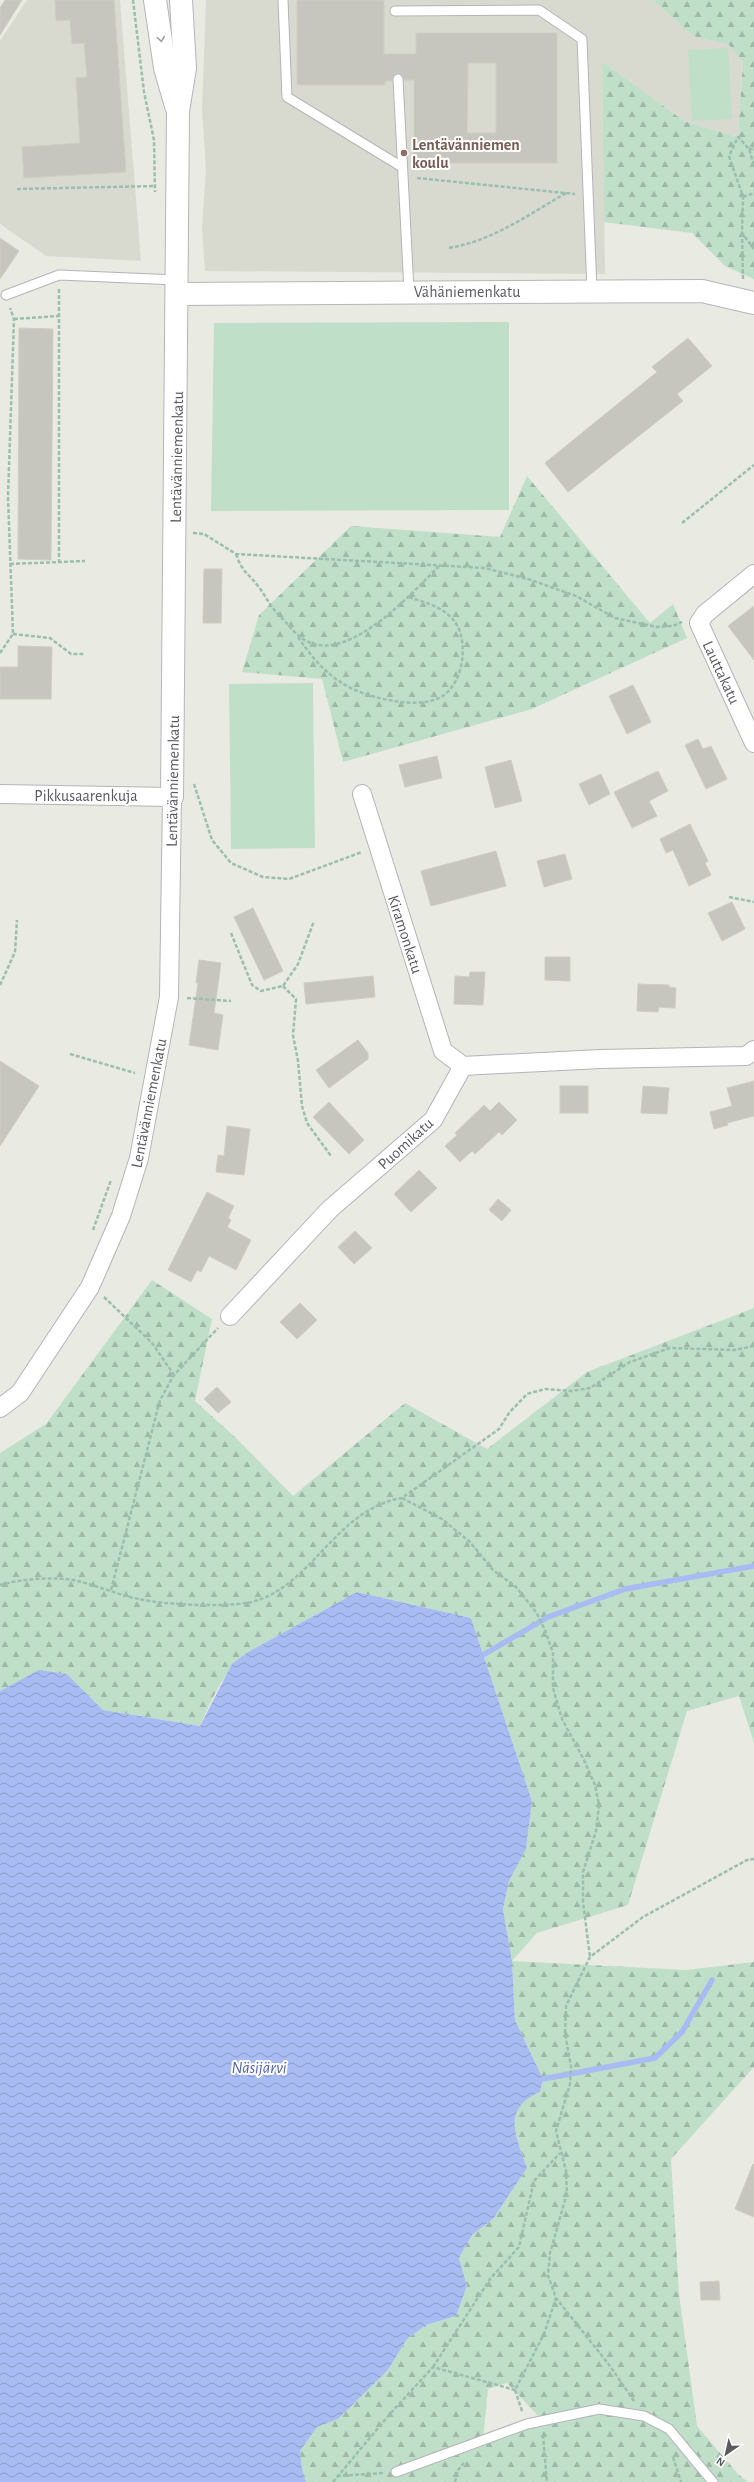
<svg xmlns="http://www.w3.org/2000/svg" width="754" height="2482" font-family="'Alegreya Sans',sans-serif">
<defs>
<pattern id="forest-firs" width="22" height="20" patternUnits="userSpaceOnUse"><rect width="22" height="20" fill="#c0dfc9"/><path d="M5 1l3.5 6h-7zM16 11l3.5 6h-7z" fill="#9fb8a7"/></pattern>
<pattern id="water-waves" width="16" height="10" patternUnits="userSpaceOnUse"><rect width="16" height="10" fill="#a8bcf3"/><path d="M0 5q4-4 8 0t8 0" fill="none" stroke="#8c9cc8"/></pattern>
</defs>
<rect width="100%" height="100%" fill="#e9eae1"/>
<g fill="#d9dacf">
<path d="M27,0H120L141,261L46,256L0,224V41Z"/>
<path d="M206,0H653L693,36L730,45L743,62L738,137L684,121L602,61L605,274L205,271L202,228L206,169L202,110Z"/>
</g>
<g fill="#c0dfc9">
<path d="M728,48L732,119L692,121L688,50Z"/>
<path d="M509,322V510L211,511L214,323Z"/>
<path d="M313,683L315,848L231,849L229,684Z"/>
</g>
<g fill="url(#forest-firs)" fill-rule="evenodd">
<path d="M653,0H754V279L725,266L692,233L604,222L602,61L684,121L738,137L743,62L729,45L693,36Z"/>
<path d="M527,476L650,623L673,604L687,638L532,709L343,762L322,679L242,672L259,615L351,526L500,537Z"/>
<path d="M152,1280L212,1319L195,1401L237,1439L293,1496L405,1403L487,1449L587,1372L754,1308V1743L739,1696L687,1711L628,1905L537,1933L512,1961L686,1970L754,1962V2067L671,2159L679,2294L697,2426L738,2474L748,2482H306L302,2469L300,2451L317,2427L338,2419L388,2370L407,2339L426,2325L456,2316L467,2286L459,2258L472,2235L493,2219L527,2168C516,2136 501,2109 540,2092L543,2079L515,2020L512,1961L503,1909L509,1881L526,1849L532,1801L471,1618L357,1592L248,1652C224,1671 212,1698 200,1726L103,1710L67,1674L17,1683L0,1691V1453L46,1424ZM507,2383L542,2420L483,2440L488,2389Z"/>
</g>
<path fill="url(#water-waves)" d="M357,1592L471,1618L532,1801L526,1849L509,1881L503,1909L512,1961L515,2020L543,2079L540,2092C501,2109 516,2136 527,2168L493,2219L472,2235L459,2258L467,2286L456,2316L426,2325L407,2339L388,2370L338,2419L317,2427L300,2451L302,2469L306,2482H0V1691L39,1670L67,1674L103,1710L200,1726L232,1664L248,1652Z"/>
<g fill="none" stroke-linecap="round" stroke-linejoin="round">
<g stroke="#a8bcf3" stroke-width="5.5">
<path d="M483,1655L548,1617L625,1589L754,1566"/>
<path d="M543,2079L655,2058L682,2032L712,1980"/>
</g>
</g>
<g fill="#c6c5be" stroke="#cecec0" fill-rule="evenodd">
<path d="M5,0H22L0,35V8Z"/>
<path d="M55,0H114L126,172L24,178L22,147L80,143L76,78L87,77L84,43L72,44L70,20L56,21Z"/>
<path d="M297,0H384V54H416V33H557V163H414V80H404L403,75L398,73L393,76L392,81H385V85H297ZM468,63H496V133H467Z"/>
<path d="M0,238L19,251L0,279Z"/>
<path d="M19,328L53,329L51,560L18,559Z"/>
<path d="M688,338L712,366L677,394L683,401L568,492L545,463L657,372L652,367Z"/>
<path d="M204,569H222L221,623H203Z"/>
<path d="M754,606V660L728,626Z"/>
<path d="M18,646L52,647L51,699H0V667H18Z"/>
<path d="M633,685L651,722L627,734L609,696Z"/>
<path d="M698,739L703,749L711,746L727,779L706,789L685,745Z"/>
<path d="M437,756L442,778L405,787L399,765Z"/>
<path d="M511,760L522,801L495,808L485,767Z"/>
<path d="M658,771L668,791L649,801L657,816L632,828L614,792Z"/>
<path d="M601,774L610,794L589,805L579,784Z"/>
<path d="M690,824L708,861L705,863L711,875L689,886L673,850L666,853L660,839Z"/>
<path d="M496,851L506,886L431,906L421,871Z"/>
<path d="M565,854L572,879L544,887L537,861Z"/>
<path d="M732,902L745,929L722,941L708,913Z"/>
<path d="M253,908L283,971L264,980L234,917Z"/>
<path d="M545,957H570V981L545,980Z"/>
<path d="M199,960L221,963L214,1013L223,1015L218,1050L189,1045L198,983H196Z"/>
<path d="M470,972H485L483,1005L454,1004L455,976L469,977Z"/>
<path d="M373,976L375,997L306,1004L304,983Z"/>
<path d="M638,984L669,985V987L676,988L675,1008L659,1007L658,1012L637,1011Z"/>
<path d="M358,1040L368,1053V1059L329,1088L316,1070Z"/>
<path d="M0,1061L39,1086L0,1146Z"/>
<path d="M754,1081V1116L727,1123L728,1125L714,1129L710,1112L732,1106L727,1088Z"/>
<rect x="560" y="1086" width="28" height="27"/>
<path d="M643,1086L669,1088L667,1114L641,1113Z"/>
<path d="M329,1102L364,1140L349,1154L313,1117Z"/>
<path d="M499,1102L517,1120L502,1135L499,1132L475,1154L472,1151L460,1162L445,1146L457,1135L455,1133L484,1105L490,1111Z"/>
<path d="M227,1126L250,1129L244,1175L216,1172L218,1155L224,1156Z"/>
<path d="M419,1170L437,1188L411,1212L394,1194Z"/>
<path d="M207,1192L234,1206L228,1218L231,1220L227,1227L251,1240L236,1270L209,1256L201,1272L197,1270L191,1282L168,1270Z"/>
<path d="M498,1199L511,1210L502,1221L489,1210Z"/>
<path d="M355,1231L372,1248L354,1264L338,1247Z"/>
<path d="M300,1303L317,1320L297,1339L280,1322Z"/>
<path d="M217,1387L231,1402L218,1413L204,1399Z"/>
<path d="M753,2164L754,2165V2217L735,2209Z"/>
<path d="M719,2281L720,2300H701L700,2282Z"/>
</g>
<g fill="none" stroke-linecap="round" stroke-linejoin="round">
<defs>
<g id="lane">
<path d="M283,0L287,97L402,167"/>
<path d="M395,11L539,10L582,39L592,291"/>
<path d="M398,79L409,291"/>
<path d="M6,295L59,275L177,280"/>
<path d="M396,2472L527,2424L599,2409L644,2416L669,2429L713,2482"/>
</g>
<g id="street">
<path d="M754,574L705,614L699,623L754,743"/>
<path d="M0,794L172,797L169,997L139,1158L121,1216L90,1287L20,1393L0,1408"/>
<path d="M362,794L443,1051L463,1066"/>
<path d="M230,1316L330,1209L433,1120L463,1066L600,1059L746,1056L754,1050"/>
</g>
<g id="secondary">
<path d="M155,0L165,68L176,106"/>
<path d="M178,294L702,291L754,303"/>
<path d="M172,797L178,111L185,68L181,0"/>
</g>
</defs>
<use href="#lane" stroke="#b3b4ba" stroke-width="11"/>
<use href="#street" stroke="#b3b4ba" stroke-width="20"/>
<use href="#secondary" stroke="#b5b5bc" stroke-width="24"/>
<g stroke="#9abfaf" stroke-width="2.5" stroke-dasharray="4 2" stroke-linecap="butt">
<path d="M133,0L144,92L154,140L155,192"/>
<path d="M749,149H754"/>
<path d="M754,165L749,149L738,137L729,156L743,197L742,233L754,249"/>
<path d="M417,178L575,194"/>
<path d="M17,189L155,186"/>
<path d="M743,197L754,193"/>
<path d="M742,233L743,280"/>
<path d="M449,248C492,241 528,215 566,193"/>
<path d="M59,289V562"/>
<path d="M14,319L59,316"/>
<path d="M682,523L754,465"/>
<path d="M193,533L204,534L236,554L485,568L531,580L576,596L615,618L657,627L673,626L682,622"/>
<path d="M236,554C242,572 248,573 258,586C266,596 270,607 280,616C290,626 297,638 311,643C353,659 413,592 439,566"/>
<path d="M10,564L85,561"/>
<path d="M13,634L50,638L71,654H85"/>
<path d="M298,637C310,655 324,672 342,683C363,697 415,710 439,698C462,687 469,647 457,625C447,608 425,602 408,597"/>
<path d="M0,653L13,634L8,497L14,319L10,308"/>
<path d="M194,784L212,840L231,863L263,877L289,879L362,852"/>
<path d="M729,897L754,902"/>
<path d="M231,933L252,985L261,991L283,986L298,964L314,921"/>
<path d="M0,985L15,952L17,920"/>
<path d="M283,986L296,999L293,1035L298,1061L302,1106L307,1123L331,1156"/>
<path d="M187,998L231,1001"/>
<path d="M70,1054L135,1073"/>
<path d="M93,1230L111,1180"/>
<path d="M104,1297L152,1343L174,1375"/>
<path d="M402,1498L442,1519L470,1542L493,1570L516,1587L536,1612L545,1630L553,1653V1688L562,1719L584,1760L595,1785L599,1805L596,1831L583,1872V1902L590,1957"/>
<path d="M0,1585C20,1579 57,1576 78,1581C98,1586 118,1595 139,1599C165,1605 222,1607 247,1603C311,1591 334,1509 402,1498L499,1429L509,1413L527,1394L545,1389L572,1391L590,1388L630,1362L670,1348L735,1350L754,1346"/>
<path d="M111,1590L160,1400L174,1375L218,1328"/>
<path d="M433,2367L490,2279L519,2247L534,2181L560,2153"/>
<path d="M634,2401L610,2366L556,2298L548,2275L550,2253L567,2193L566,2171L556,2131L570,2084L571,2067L565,2033L566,2006L590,1957L643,1917L747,1860L754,1859"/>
<path d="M522,2411L515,2390L544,2334L556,2298"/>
<path d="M543,2435L547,2482"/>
<path d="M673,2457L681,2482"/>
<path d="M337,2476L384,2473"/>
<path d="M333,2482L389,2415L433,2367L515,2390"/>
<path d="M455,2482L458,2470L464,2463"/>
</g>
<use href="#lane" stroke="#fff" stroke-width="9"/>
<use href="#street" stroke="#fff" stroke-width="18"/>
<use href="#secondary" stroke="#fff" stroke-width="22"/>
</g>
<defs><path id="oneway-chevron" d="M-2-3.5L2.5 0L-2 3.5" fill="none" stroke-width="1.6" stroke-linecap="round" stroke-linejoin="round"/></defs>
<use stroke="#9b9ca0" href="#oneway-chevron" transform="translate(161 39) rotate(82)"/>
<circle fill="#8d6e63" stroke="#fff" stroke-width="1.5" cx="404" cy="153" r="4"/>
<g text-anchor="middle" stroke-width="4" stroke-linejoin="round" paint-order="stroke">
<g font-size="16" font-weight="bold" fill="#785e54" stroke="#fff" text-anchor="start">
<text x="412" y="150">Lentävänniemen<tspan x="412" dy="18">koulu</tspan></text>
</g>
<g font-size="16" fill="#595a60" stroke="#fff">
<text x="467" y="297">Vähäniemenkatu</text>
<text transform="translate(176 457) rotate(-89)" y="6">Lentävänniemenkatu</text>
<text transform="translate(722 672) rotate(65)" y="6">Lauttakatu</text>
<text transform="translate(172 781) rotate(-89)" y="6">Lentävänniemenkatu</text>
<text x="86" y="801">Pikkusaarenkuja</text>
<text transform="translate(406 934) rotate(72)" y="6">Kiramonkatu</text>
<text transform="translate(148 1103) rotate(-79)" y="6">Lentävänniemenkatu</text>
<text transform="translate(405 1143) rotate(-42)" y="6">Puomikatu</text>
</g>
<g font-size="17" font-style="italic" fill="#5062b1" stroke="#fff">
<text x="259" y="2073">Näsijärvi</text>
</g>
</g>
<g transform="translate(726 2454) rotate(214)" stroke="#ffffff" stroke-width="3" paint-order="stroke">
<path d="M0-3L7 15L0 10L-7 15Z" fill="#595a60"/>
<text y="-6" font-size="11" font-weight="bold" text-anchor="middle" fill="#595a60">N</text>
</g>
</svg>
